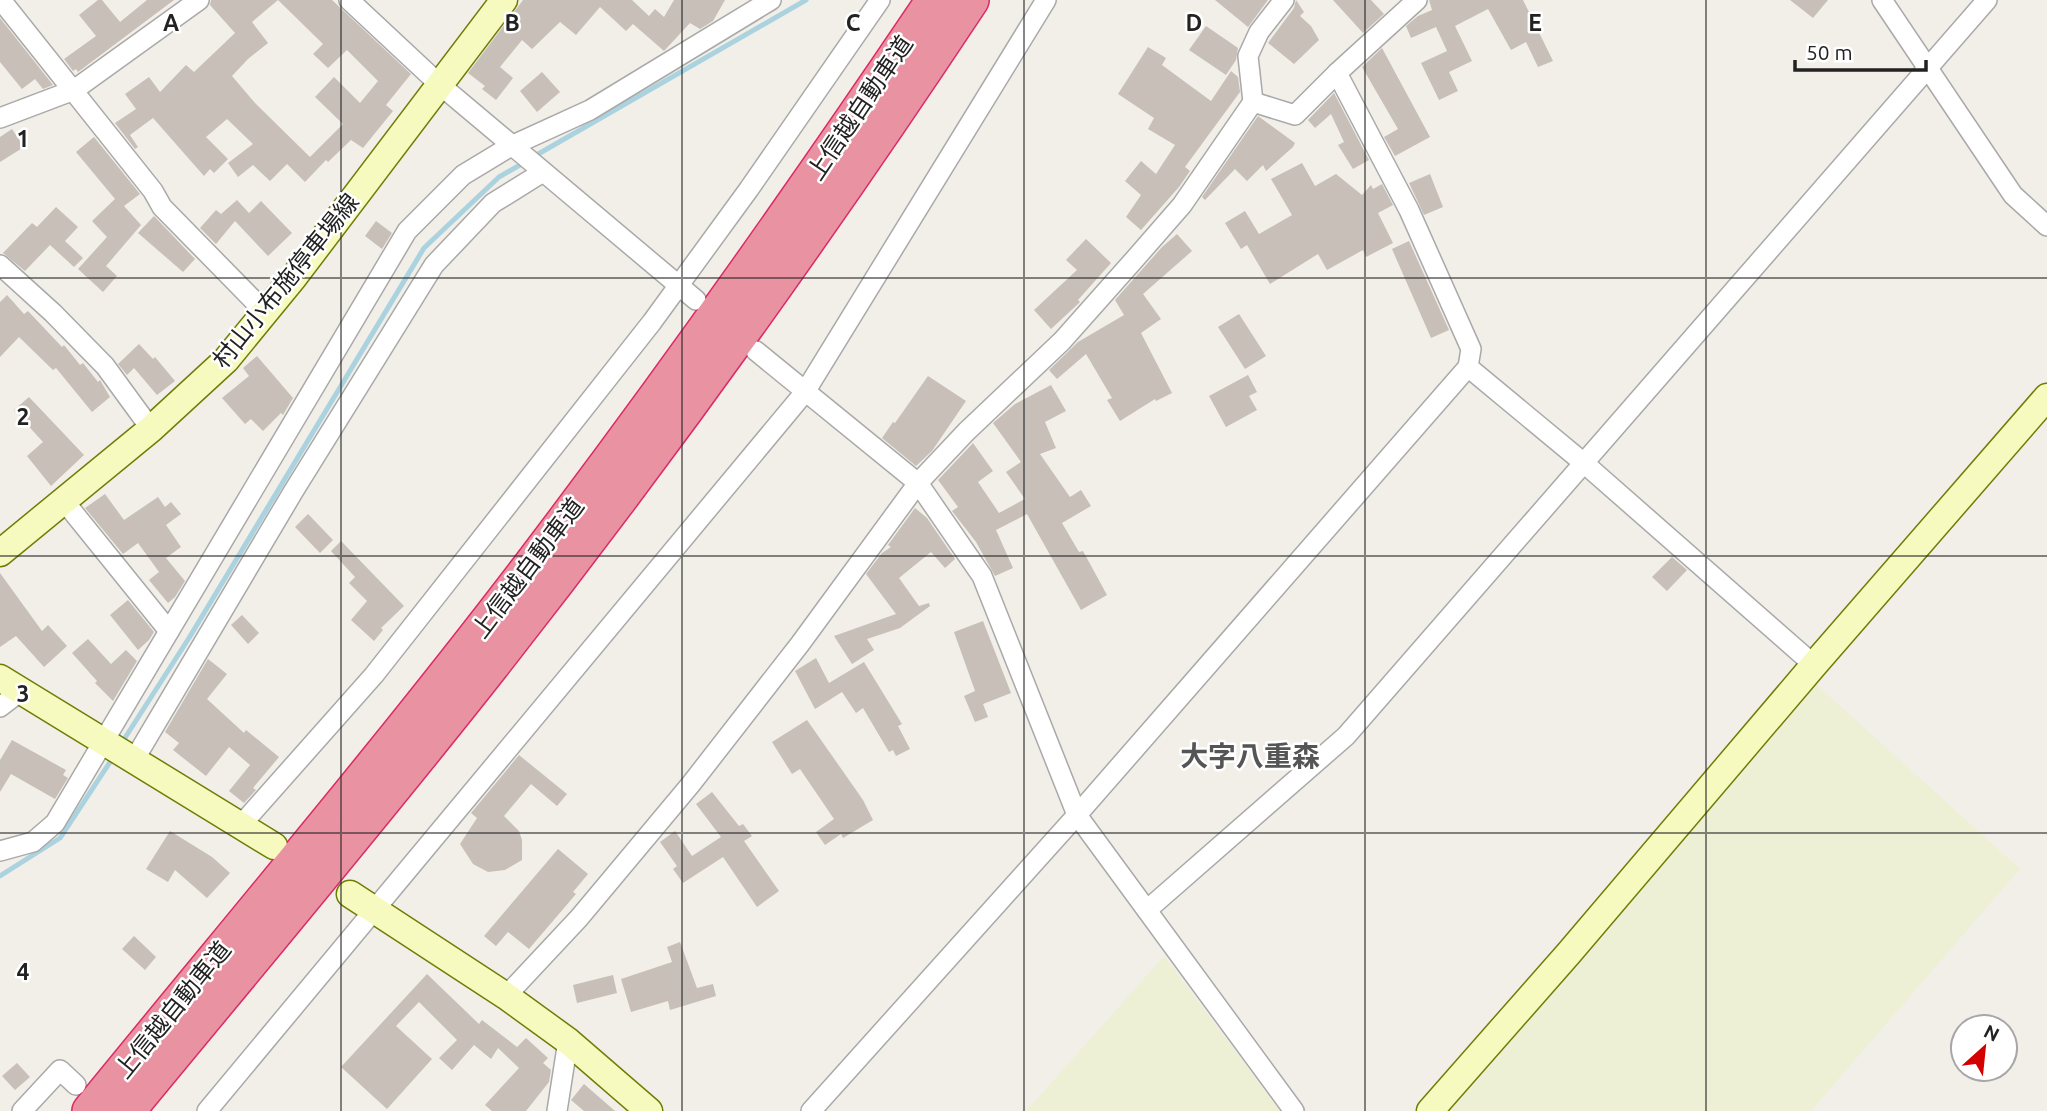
<svg xmlns="http://www.w3.org/2000/svg" width="2047" height="1111" font-family="Ubuntu,'Noto Sans JP',sans-serif">
<rect width="100%" height="100%" fill="#f2efe9"/>
<g fill="#eef0d5">
<path d="M1814,682L2020,869L1811,1111H1442Z"/>
<path d="M1164,956L1280,1111H1026Z"/>
</g>
<g fill="none" stroke-linecap="round" stroke-linejoin="round">
<g stroke="#aad3df" stroke-width="5">
<path d="M533,157L806,0"/>
<path d="M121,744L189,638L424,248L499,177L525,162"/>
<path d="M0,876L60,838L114,756"/>
</g>
</g>
<g fill="#c7bfb8">
<path d="M98,0H102L120,22L147,0H174L78,72L76,69L73,71L64,59L96,36L79,15Z"/>
<path d="M211,0H278L252,22L268,43L248,59L232,76L255,103L310,157L343,124L315,97L334,77L360,103L378,81L347,50L328,68L313,54L323,44L278,0H332L411,74L386,105L393,111L363,148L351,140L328,162L326,160L305,182L287,164L270,181L253,165L238,177L228,163L253,144L227,119L206,137L228,159L214,173L210,169L204,176L153,118L130,135L138,147L135,149L115,123L136,109L125,94L149,77L160,92L186,65L194,72L235,33L210,5Z"/>
<path d="M523,0H632L649,16L655,9L664,17L674,0H725L713,21L700,29L690,23L664,51L633,24L626,31L600,7L576,35L560,22L532,49L522,40L500,67L513,78L496,100L482,89L485,86L468,73Z"/>
<path d="M1215,0H1268L1248,27Z"/>
<path d="M1296,0L1304,12L1300,16L1311,26L1319,40L1294,64L1268,43L1294,8Z"/>
<path d="M1333,0H1371L1384,14L1363,33Z"/>
<path d="M1429,0H1523L1553,61L1538,67L1526,42L1511,50L1488,9L1455,26L1472,61L1449,72L1458,91L1439,100L1421,63L1447,51L1436,27L1411,38L1406,26L1418,16L1432,10Z"/>
<path d="M1790,0H1828L1813,18Z"/>
<path d="M0,18L53,85L43,89L35,79L22,89L0,62Z"/>
<path d="M1206,26L1238,48L1236,60L1226,75L1189,50Z"/>
<path d="M1148,47L1166,58L1162,65L1211,101L1231,71L1238,77L1240,92L1185,167L1190,171L1179,187L1141,230L1126,217L1141,195L1125,181L1141,161L1156,174L1175,145L1148,129L1154,118L1118,94Z"/>
<path d="M1382,48L1430,137L1395,156L1384,137L1398,129L1362,67Z"/>
<path d="M542,72L560,92L537,112L520,91Z"/>
<path d="M1334,93L1369,160L1353,169L1338,145L1344,142L1331,114L1315,128L1308,120Z"/>
<path d="M1258,116L1295,143L1293,147L1266,171L1263,165L1247,181L1235,169L1205,200L1202,197Z"/>
<path d="M12,129L24,147L0,162V137Z"/>
<path d="M94,137L140,194L124,206L141,225L106,266L117,276L103,292L78,269L107,237L92,221L115,199L76,152Z"/>
<path d="M1302,163L1315,186L1336,174L1362,195L1371,185L1373,189L1382,184L1393,205L1378,213L1393,243L1366,257L1363,250L1327,270L1318,254L1270,284L1247,245L1241,249L1225,223L1245,211L1259,234L1292,215L1271,179Z"/>
<path d="M1430,174L1443,207L1424,215L1409,183Z"/>
<path d="M237,200L249,213L261,201L292,233L268,256L235,221L216,244L200,228L216,210L221,214Z"/>
<path d="M56,207L78,227L65,241L83,258L74,267L50,245L25,271L3,253L32,223L37,227Z"/>
<path d="M154,216L195,259L183,272L138,233Z"/>
<path d="M376,221L392,233L382,249L365,236Z"/>
<path d="M1177,234L1192,251L1143,294L1161,319L1141,333L1172,393L1156,401L1155,399L1120,421L1107,400L1112,398L1086,354L1057,379L1049,370L1078,342L1124,315L1115,300L1162,247Z"/>
<path d="M1086,239L1111,263L1078,300L1080,302L1078,304L1051,329L1034,310L1077,270L1066,260Z"/>
<path d="M1409,241L1449,330L1431,338L1392,249Z"/>
<path d="M7,295L24,314L28,311L62,347L64,345L80,365L83,363L98,382L100,380L110,397L92,412L56,368L53,370L19,337L0,357V302Z"/>
<path d="M1239,314L1266,356L1245,369L1218,327Z"/>
<path d="M139,344L153,359L155,357L175,381L157,395L134,368L127,375L118,364Z"/>
<path d="M257,356L293,398L283,415L281,413L263,431L251,419L245,424L222,398L249,376L243,368Z"/>
<path d="M1248,375L1257,392L1249,396L1257,410L1226,427L1209,396Z"/>
<path d="M928,376L966,401L932,451L916,466L882,438L893,422L895,423Z"/>
<path d="M1051,385L1066,411L1045,422L1056,448L1040,454L1070,497L1081,490L1091,506L1062,523L1079,552L1083,551L1107,595L1081,610L1027,514L996,530L1013,568L995,576L976,542L952,511L958,507L938,480L973,443L993,471L978,482L999,513L1025,499L1006,472L1021,462L993,423L1015,404Z"/>
<path d="M29,397L84,455L51,486L27,456L43,442L14,410Z"/>
<path d="M105,494L124,520L158,497L165,507L171,502L181,514L166,525L181,547L166,558L185,581L175,597L168,603L149,580L159,572L138,543L123,554L85,508Z"/>
<path d="M915,508L927,518L955,559L945,568L931,552L899,578L919,606L929,603L930,606L900,628L867,639L874,650L852,664L834,636L896,614L866,574L882,553L891,547L888,545Z"/>
<path d="M308,514L333,540L320,553L295,527Z"/>
<path d="M341,541L404,606L381,628L383,630L374,641L351,620L367,601L349,583L355,577L331,551Z"/>
<path d="M1672,557L1687,570L1667,591L1652,577Z"/>
<path d="M0,573L42,631L48,625L67,646L44,667L16,636L0,647Z"/>
<path d="M128,600L154,632L149,640L138,650L110,615Z"/>
<path d="M242,615L259,633L248,644L231,625Z"/>
<path d="M983,621L1011,693L983,704L988,717L975,722L964,696L975,691L954,632Z"/>
<path d="M88,639L111,664L126,650L137,661L113,701L95,683L97,681L72,653Z"/>
<path d="M816,658L829,683L864,662L902,724L898,726L910,749L896,756L893,750L889,752L863,708L856,713L842,692L815,709L795,671Z"/>
<path d="M208,659L227,674L207,699L244,733L246,730L279,757L253,788L256,790L244,803L229,791L250,765L229,747L206,776L173,750L179,743L165,732Z"/>
<path d="M807,720L863,800L873,820L843,838L841,834L825,845L816,832L834,819L800,769L792,774L772,742Z"/>
<path d="M12,740L66,770L63,775L68,778L55,799L11,774L0,792V760Z"/>
<path d="M519,755L567,794L557,806L531,784L504,816L519,831L522,840V860L505,870L488,872L473,864L460,844L477,818L471,813Z"/>
<path d="M712,792L739,826L743,824L752,836L744,841L779,891L757,907L723,857L683,883L673,869L677,866L660,842L675,831L692,856L721,837L696,804Z"/>
<path d="M170,831L212,857L230,873L207,898L175,870L168,882L146,869Z"/>
<path d="M558,849L588,874L573,892L576,894L529,949L508,932L496,946L484,936Z"/>
<path d="M134,936L156,957L145,970L122,949Z"/>
<path d="M680,942L697,988L713,984L716,996L670,1010L668,1001L631,1012L621,979L672,962L667,947Z"/>
<path d="M427,974L479,1024L482,1020L517,1047L526,1038L548,1058L543,1063L551,1070L549,1082L526,1111H492L485,1105L519,1068L498,1048L491,1059L474,1045L452,1070L439,1058L457,1040L419,1002L396,1026L432,1059L387,1109L341,1067Z"/>
<path d="M613,975L617,993L577,1003L573,985Z"/>
<path d="M17,1063L30,1077L15,1090L2,1076Z"/>
<path d="M584,1084L615,1111H584L571,1100Z"/>
</g>
<g fill="none" stroke-linecap="round" stroke-linejoin="round">
<defs>
<g id="street">
<path d="M1,0L153,191L162,207L265,312"/>
<path d="M349,0L439,84L696,300"/>
<path d="M1882,0L2013,195L2047,226"/>
<path d="M1253,102L1248,56L1259,32L1284,0"/>
<path d="M0,118L74,90L199,0"/>
<path d="M0,265L53,313L105,366L151,429"/>
<path d="M756,351L918,483L982,576L1077,815L1294,1111"/>
<path d="M1468,367L1585,464L1814,665"/>
<path d="M64,501L169,631"/>
<path d="M0,707L21,691"/>
<path d="M134,760L293,492L434,265L493,203L543,172"/>
<path d="M241,825L374,675L652,322L749,189L880,0"/>
<path d="M0,851L33,842L55,823L407,231L463,175L511,146L590,110L771,0"/>
<path d="M1147,910L1346,736L1987,0"/>
<path d="M506,996L579,918L691,784L800,644L918,483L966,432L1062,341L1134,260L1182,205L1253,102L1295,115L1337,73L1417,0"/>
<path d="M22,1111L60,1070L76,1085"/>
<path d="M207,1111L805,392L1046,0"/>
<path d="M557,1111L568,1041"/>
<path d="M811,1111L1077,815L1468,367L1471,349L1409,210L1337,73"/>
</g>
<g id="secondary">
<path d="M0,553L151,429L226,360L294,277L504,0"/>
<path d="M0,678L274,846"/>
<path d="M350,894L506,996L568,1041L649,1111"/>
<path d="M1430,1111L1569,953L1814,665L2047,397"/>
</g>
<g id="highway">
<path d="M90,1111C239,928 392,748 535,560C674,377 806,190 934,0"/>
<path d="M127,1111C249,963 373,816 491,666C660,451 820,228 971,0"/>
</g>
</defs>
<use href="#street" stroke="#a9a9a9" stroke-width="22"/>
<use href="#secondary" stroke="#707d05" stroke-width="29"/>
<use href="#highway" stroke="#dc2a67" stroke-width="38"/>
<use href="#street" stroke="#fff" stroke-width="19"/>
<use href="#secondary" stroke="#f7fabf" stroke-width="26"/>
<use href="#highway" stroke="#e892a2" stroke-width="35"/>
</g>
<path fill="none" stroke="#222" stroke-width="2" stroke-opacity="0.55" d="M341,0V1111M682,0V1111M1024,0V1111M1365,0V1111M1706,0V1111M0,278H2047M0,556H2047M0,833H2047"/>
<g text-anchor="middle" stroke-width="5" stroke-linejoin="round" paint-order="stroke">
<g font-size="24" fill="#222" stroke="#fff">
<text transform="translate(860 108) rotate(-56)" y="8">上信越自動車道</text>
<text transform="translate(286 281) rotate(-51)" y="8">村山小布施停車場線</text>
<text transform="translate(528 568) rotate(-53)" y="8">上信越自動車道</text>
<text transform="translate(173 1010) rotate(-51)" y="8">上信越自動車道</text>
</g>
<g font-size="28" font-weight="bold" fill="#555" stroke="#fff">
<text x="1250" y="766">大字八重森</text>
</g>
</g>
<g font-size="23" text-anchor="middle" font-weight="bold" fill="#222" stroke="#fff" stroke-width="5" stroke-linejoin="round" paint-order="stroke">
<text x="171" y="31">A</text>
<text x="512" y="31">B</text>
<text x="853" y="31">C</text>
<text x="1194" y="31">D</text>
<text x="1535" y="31">E</text>
<text x="23" y="147">1</text>
<text x="23" y="425">2</text>
<text x="23" y="702">3</text>
<text x="23" y="980">4</text>
</g>
<g transform="translate(1984 1048) rotate(27)"><circle r="33" fill="#ffffff" stroke="#a7a7a7" stroke-width="2"/>
<path d="M0-5L12 26L0 18L-12 26Z" fill="#d40000"/>
<text y="-10" font-size="19" font-weight="bold" text-anchor="middle" fill="#222222">N</text>
</g>
<path d="M1795 60v10h131v-10" fill="none" stroke="#222222" stroke-width="3.5"/>
<text x="1806" y="60" font-size="21" fill="#222222" stroke="#ffffff" stroke-width="5" paint-order="stroke">50 m</text>
</svg>
